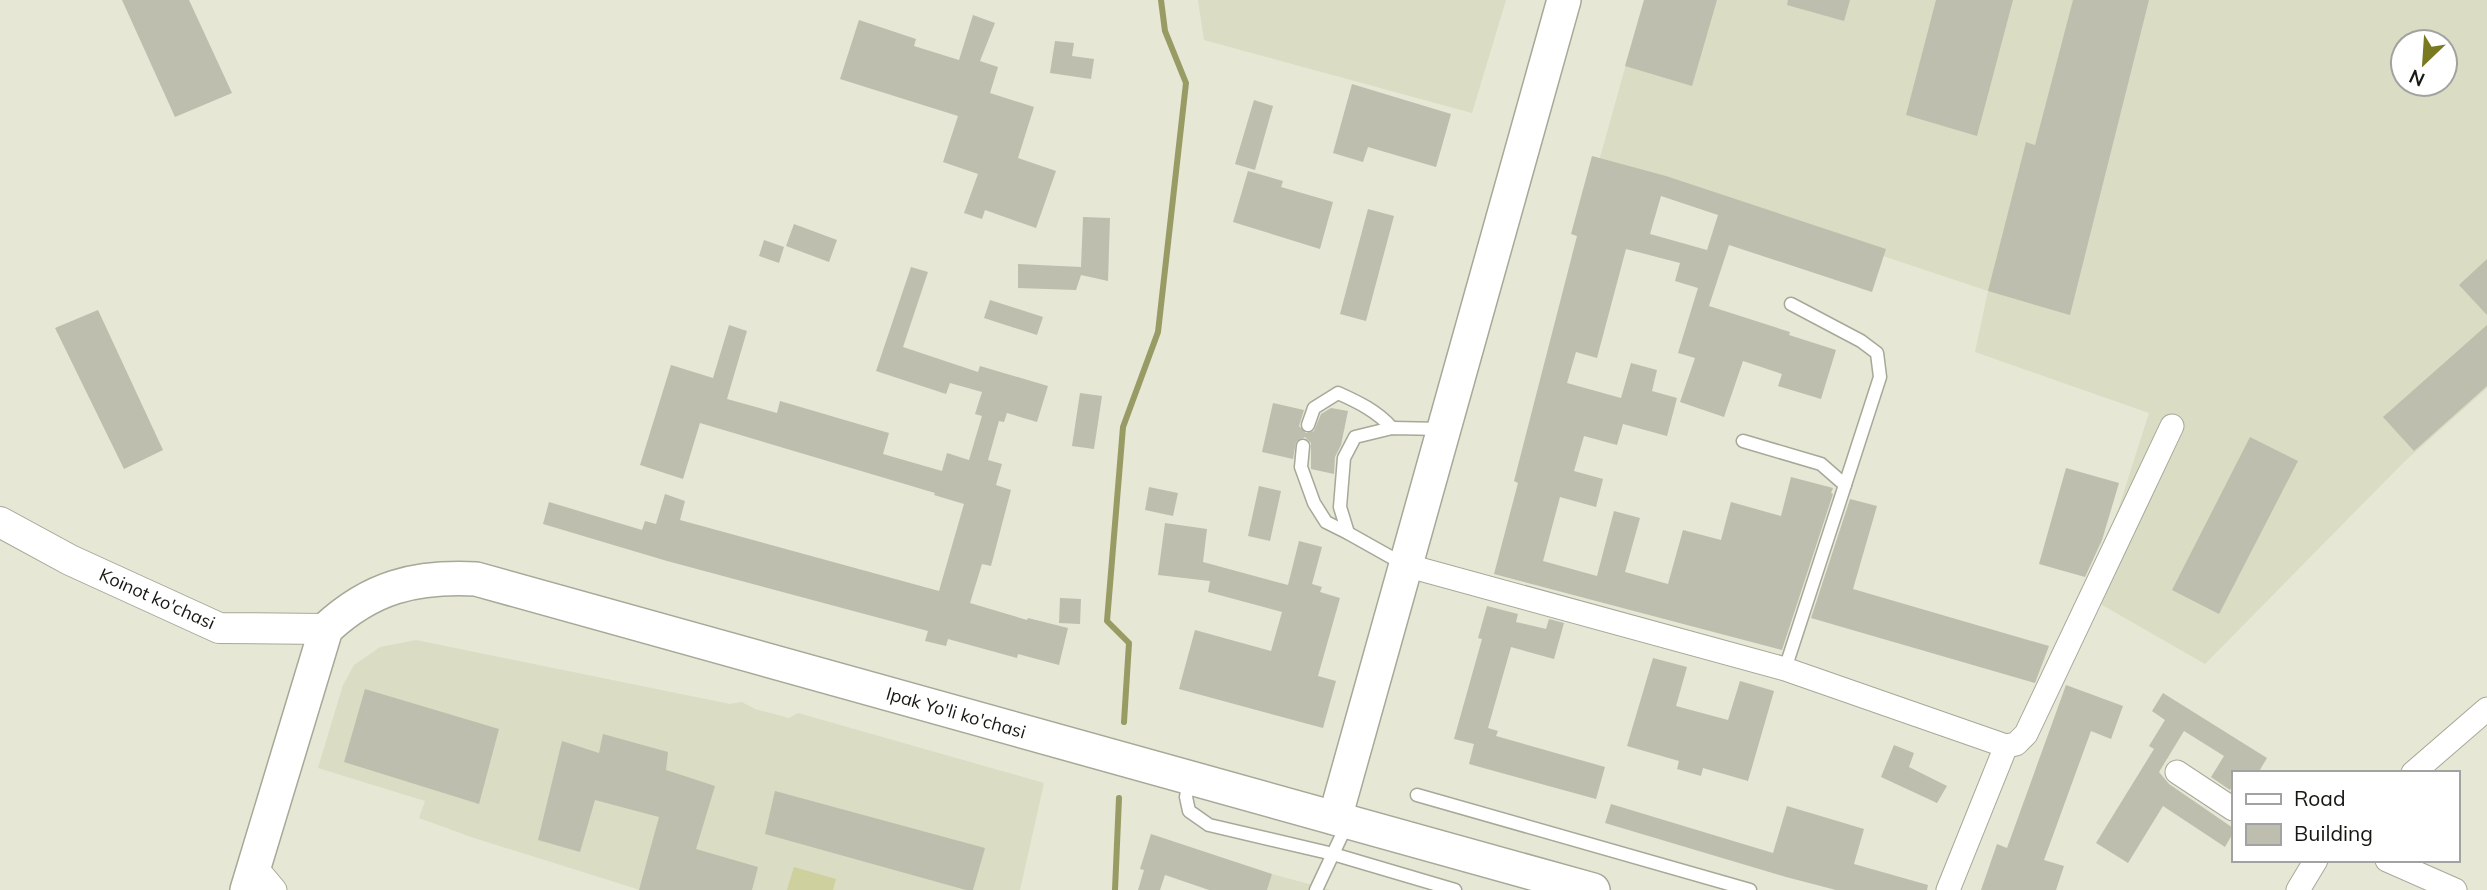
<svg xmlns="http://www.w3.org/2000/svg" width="2487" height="890" font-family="Mulish,sans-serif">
<rect width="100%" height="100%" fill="#e6e7d5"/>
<g fill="#dadcc3" fill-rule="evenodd">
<path d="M1198,0H1506L1472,113L1204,40Z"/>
<path d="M1644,0H2487V388L2404,462L2205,664L2090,598L2149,413L1975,352L1988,291L1599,161ZM2403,42H2445V84H2403Z"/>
<path d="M416,640L730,704L742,702L755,709L789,718L798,713L1044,783L1020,890H640L471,837L419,818L425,801L318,768L343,685L354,665L380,647Z"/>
<path d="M1272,874L1331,890H1267Z"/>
</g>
<path fill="#ced09d" d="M794,867L836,879L833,890H787Z"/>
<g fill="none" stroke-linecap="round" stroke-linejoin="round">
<g stroke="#999b65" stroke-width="6">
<path d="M1124,722L1129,643L1107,621L1123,427L1158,332L1186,83L1165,31L1161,0"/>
<path d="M1115,890L1119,798"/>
</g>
</g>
<g fill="#bdbead" fill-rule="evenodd">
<path d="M122,0H189L232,93L175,117Z"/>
<path d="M1644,0H1717L1692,86L1625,66Z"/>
<path d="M1788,0H1850L1844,21L1787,5Z"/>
<path d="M1936,0H2013L1977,136L1906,115Z"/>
<path d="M2073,0H2149L2070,315L1988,291L2026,142L2035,145Z"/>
<path d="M973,15L995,23L980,61L998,67L990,93L1034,107L1018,158L1056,171L1036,228L985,210L982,219L964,213L978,174L943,162L958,116L840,79L859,20L916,39L914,46L959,60Z"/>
<path d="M1055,41L1074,43L1072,56L1094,59L1091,79L1050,73Z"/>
<path d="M1352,84L1451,114L1436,167L1368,147L1363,162L1333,153Z"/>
<path d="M1254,100L1273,106L1255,170L1235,164Z"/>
<path d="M1592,156L1666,176L1886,249L1872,292L1729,245L1709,306L1790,332L1789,335L1836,350L1821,399L1778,386L1782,374L1743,361L1724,417L1680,402L1695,358L1678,353L1698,288L1675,281L1680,263L1626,249L1597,358L1576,352L1567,383L1621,398L1631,363L1657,370L1652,391L1677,398L1667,436L1623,424L1617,445L1584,436L1574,471L1603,479L1596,507L1560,497L1543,561L1597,576L1614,511L1640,518L1625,572L1668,584L1683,530L1721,540L1731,502L1781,516L1791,477L1833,488L1831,493L1833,494L1782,650L1494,574L1518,483L1514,481L1577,236L1571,234ZM1661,196L1718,215L1707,250L1650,234Z"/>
<path d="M1248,171L1283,181L1281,187L1333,202L1320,249L1233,222Z"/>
<path d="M1368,209L1394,216L1366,321L1340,314Z"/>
<path d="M1083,217L1110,218L1108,281L1081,275L1076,290L1018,288V264L1081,267Z"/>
<path d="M794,224L837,240L829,262L786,246Z"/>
<path d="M764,240L784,247L779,263L759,256Z"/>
<path d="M2487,259V315L2459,285Z"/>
<path d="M911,267L928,272L903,347L978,372L980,366L1048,386L1037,422L1007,413L1004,422L999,421L988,460L1002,464L996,485L1011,490L991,566L982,564L970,603L1027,620L1028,618L1068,628L1059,665L1018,654L1017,658L948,639L946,646L925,641L928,631L667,561L543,524L549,502L642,530L645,521L656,524L665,494L685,501L680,520L939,591L964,504L934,495L935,493L700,423L683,479L640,465L671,365L713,378L729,325L747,331L727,399L777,413L780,401L889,433L883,454L942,471L947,453L969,460L982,416L975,414L982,392L950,383L946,394L876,371Z"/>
<path d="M990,300L1043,317L1037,335L984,318Z"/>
<path d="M98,310L163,450L124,469L55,328Z"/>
<path d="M2487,325V386L2414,451L2383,417Z"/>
<path d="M1080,393L1102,396L1094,449L1072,446Z"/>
<path d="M1273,403L1304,410L1299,426L1306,433L1314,431L1321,414L1331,408L1348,411L1341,445L1335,457L1334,474L1311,469V443L1305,437L1296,442L1293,459L1262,452Z"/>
<path d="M2250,437L2298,461L2219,614L2172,590Z"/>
<path d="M2066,468L2119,483L2102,540L2085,577L2039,564Z"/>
<path d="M1259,486L1281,491L1270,541L1248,536Z"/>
<path d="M1149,487L1178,493L1173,516L1145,510Z"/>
<path d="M1850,499L1877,506L1853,589L2049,646L2035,683L1811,618Z"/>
<path d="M1165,523L1207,529L1203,562L1288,585L1299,541L1322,547L1312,584L1322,587L1320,592L1340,598L1318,676L1336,681L1323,728L1179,689L1195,630L1271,651L1282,612L1208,592L1210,581L1158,575Z"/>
<path d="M1060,598L1081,599L1080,624L1059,623Z"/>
<path d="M1487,606L1518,614L1516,622L1546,629L1549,619L1564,623L1554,659L1511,647L1488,728L1498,731L1496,736L1605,767L1596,799L1469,764L1474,744L1454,739L1482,639L1478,638Z"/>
<path d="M1653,658L1687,667L1676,706L1728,720L1740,681L1774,691L1748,781L1703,768L1701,776L1677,769L1679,761L1627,746Z"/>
<path d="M2066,685L2123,706L2111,739L2091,731L2044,860L2064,866L2056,890H1981L1997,844L2007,848Z"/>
<path d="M365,689L499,729L479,804L344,762Z"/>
<path d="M2163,693L2267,758L2258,773H2233V784L2230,790L2211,777L2224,756L2184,731L2159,772L2169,784L2233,828V833L2225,847L2163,806L2128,863L2096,843L2154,749L2149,746L2165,720L2152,711Z"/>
<path d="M603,734L668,752L666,770L715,786L696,849L758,867L752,890H639L659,817L595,800L580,852L538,840L562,741L599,753Z"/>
<path d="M1894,745L1914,753L1909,767L1947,786L1937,803L1881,777Z"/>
<path d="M775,791L985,848L973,890H966L765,834Z"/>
<path d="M1611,804L1773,853L1787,806L1864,829L1854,864L1928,885L1927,890H1836L1786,877L1605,823Z"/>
<path d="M1151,834L1272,874L1267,890H1209L1165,875L1160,890H1138L1144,870L1140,869Z"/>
</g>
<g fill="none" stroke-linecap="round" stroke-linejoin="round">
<defs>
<g id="service">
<path d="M1791,304L1861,341L1877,353L1880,377L1845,485"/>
<path d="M1308,425L1314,408L1338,393C1358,402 1377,411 1392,428"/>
<path d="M1743,441L1821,464L1845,485L1785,669"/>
<path d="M1303,446L1301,467L1314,503L1326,522L1348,533"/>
<path d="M1405,565L1348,533L1340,507L1344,458L1355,437L1392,428L1443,429"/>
<path d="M1189,780L1186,797L1189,811L1209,825L1333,854L1455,890"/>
<path d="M1417,795L1750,890"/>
<path d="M1316,890L1348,822"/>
</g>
<g id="minor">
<path d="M1405,565L1785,669L2006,746L1948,890"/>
<path d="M2006,746L2016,744L2026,734L2172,426"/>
<path d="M2177,772L2233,809"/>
<path d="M2413,773L2487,709"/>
<path d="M2387,860L2455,890"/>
<path d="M254,865L275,890"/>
<path d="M2298,890L2316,860"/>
</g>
<path id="tertiary" d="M0,522L70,560L219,628L326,629"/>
<g id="secondary">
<path d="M1335,818L1564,0"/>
<path d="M247,890L326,629C371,587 415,576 476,579L1593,890"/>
</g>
</defs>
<use href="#service" stroke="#a7a898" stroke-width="15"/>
<use href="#minor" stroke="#a7a898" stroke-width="25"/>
<use href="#tertiary" stroke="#a7a898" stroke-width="32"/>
<use href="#secondary" stroke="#a7a898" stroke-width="36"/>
<use href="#service" stroke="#fff" stroke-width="12"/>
<use href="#minor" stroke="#fff" stroke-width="23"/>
<use href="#tertiary" stroke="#fff" stroke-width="30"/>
<use href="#secondary" stroke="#fff" stroke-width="33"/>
</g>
<g text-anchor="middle" stroke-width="7" stroke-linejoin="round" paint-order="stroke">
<g font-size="18" fill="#171812" stroke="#fff">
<text transform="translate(157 599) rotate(24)" y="6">Koinot ko'chasi</text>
<text transform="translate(956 713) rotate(16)" y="6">Ipak Yo'li ko'chasi</text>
</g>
</g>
<rect x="2232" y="771" width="228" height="91" fill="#ffffff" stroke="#a2a3a0" stroke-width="2"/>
<rect x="2246" y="794" width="35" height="10" fill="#ffffff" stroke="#a2a3a0" stroke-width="2"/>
<text x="2294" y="806" font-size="21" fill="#171812">Road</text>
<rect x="2246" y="824" width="35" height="21" fill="#bdbead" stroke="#a2a3a0" stroke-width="2"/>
<text x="2294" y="841" font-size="21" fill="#171812">Building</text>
<g transform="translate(2424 63) rotate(205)"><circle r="33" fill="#ffffff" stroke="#a2a3a0" stroke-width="2"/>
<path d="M0-5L12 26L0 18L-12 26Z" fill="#787920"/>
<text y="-10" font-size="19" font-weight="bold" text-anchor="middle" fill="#171812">N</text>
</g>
</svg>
